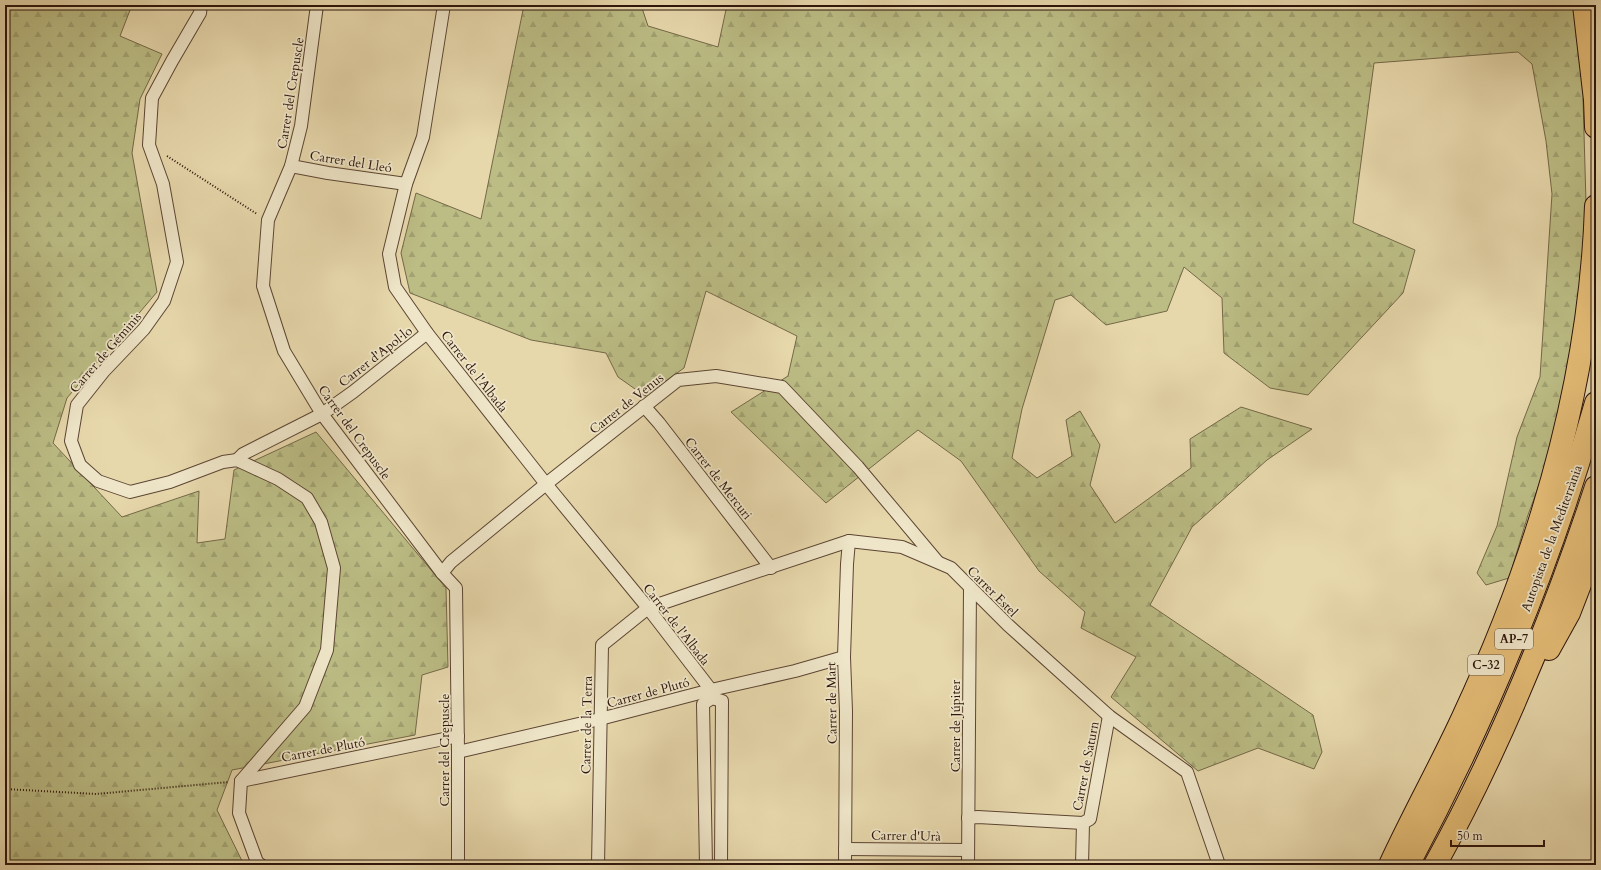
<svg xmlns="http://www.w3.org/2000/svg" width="1601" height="870" font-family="Cardo,serif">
<defs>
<pattern id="forest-firs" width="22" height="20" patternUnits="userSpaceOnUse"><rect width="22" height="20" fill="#bcbd85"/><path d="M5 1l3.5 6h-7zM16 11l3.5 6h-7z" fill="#a2a272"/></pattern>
</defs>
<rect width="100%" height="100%" fill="#e7d8ac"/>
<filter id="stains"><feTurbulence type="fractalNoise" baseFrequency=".005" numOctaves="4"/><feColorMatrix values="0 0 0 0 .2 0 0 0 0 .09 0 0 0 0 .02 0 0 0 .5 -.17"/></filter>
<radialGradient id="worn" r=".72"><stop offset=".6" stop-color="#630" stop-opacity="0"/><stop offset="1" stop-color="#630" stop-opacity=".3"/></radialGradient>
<g fill="url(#forest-firs)" stroke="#746848">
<path d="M5,5H132L120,36L162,54L140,99L132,153L157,292L67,398L53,443L122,517L199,491L197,543L225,539L234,470L316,432L446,588L448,667L422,675L415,735L232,770L217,810L244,865H5Z"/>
<path d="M524,5H641L648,26L718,47L727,5H1596V109L1583,98L1587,238L1584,278L1556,439L1528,515L1509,578L1486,585L1477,573L1497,526L1517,437L1540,377L1552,194L1546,141L1532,64L1518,52L1374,63L1353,223L1415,250L1403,293L1308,395L1270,388L1224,353L1222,298L1184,267L1167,311L1106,325L1071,295L1055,300L1022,409L1012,458L1037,478L1072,456L1066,420L1080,411L1100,445L1090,485L1115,523L1191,468L1190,439L1241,407L1312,429L1267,460L1192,527L1150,605L1313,715L1322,752L1314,769L1258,748L1198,771L1111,697L1136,657L1081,628L1085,612L1039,571L961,461L918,430L826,503L731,412L788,376L797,336L706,291L684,368L645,396L618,377L606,353L531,340L410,293L401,253L416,193L481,219Z"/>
</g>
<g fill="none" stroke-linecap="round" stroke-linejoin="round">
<defs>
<g id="street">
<path d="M201,5L200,13L172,61L152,98L149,145L163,184L177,262L164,301L144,329L104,371L77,405L71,441L80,465L98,481L130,492L170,482L223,462L237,460L278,479L307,498L321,522L334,568L327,650L305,707L241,781L239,813L257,862L261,865"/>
<path d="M317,5L301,126L291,166L268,220L263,286L284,351L322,414L442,573L456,588L458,752V865"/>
<path d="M444,5L423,137L406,184L389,254L395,287L427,333L546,484L648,608L711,690L712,698"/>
<path d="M291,166L328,173L406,184"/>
<path d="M644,406L659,423L771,568"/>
<path d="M237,460L243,454L322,414L353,392L427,333"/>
<path d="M442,573L451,562L546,484L678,380L716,376L782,387L858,467L937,561"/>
<path d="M712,698L722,701L721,865"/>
<path d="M458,752L600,719L711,690L795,671L844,657"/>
<path d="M241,781L458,736"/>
<path d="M968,818L978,817L1083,823"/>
<path d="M845,849L968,850"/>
<path d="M598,865L602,645L648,608L692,593L849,541L902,547L951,568L1008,625L1109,716L1187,772L1218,862L1217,865"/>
<path d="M706,865L703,704L712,698"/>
<path d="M845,865L846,711L844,657L847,564L849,541"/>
<path d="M968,865L970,587"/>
<path d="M1082,865L1083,823L1090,819L1109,716"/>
</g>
<g id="highway">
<path d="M1584,5L1595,100L1596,127"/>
<path d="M1549,649L1569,613L1596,543"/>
<path d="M1390,865C1413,815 1440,767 1463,717C1538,556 1590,385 1596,206"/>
<path d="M1408,865C1486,719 1551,563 1596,403"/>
<path d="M1435,865C1501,745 1553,617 1596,487"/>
</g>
</defs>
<use href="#street" stroke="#5c4533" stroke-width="14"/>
<use href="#highway" stroke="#2d140b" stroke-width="24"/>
<g stroke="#2d140b" stroke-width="2" stroke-dasharray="1 2" stroke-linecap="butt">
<path d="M167,156L257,214"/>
<path d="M5,789L96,794L229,782"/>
</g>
<use href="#street" stroke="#efe6c9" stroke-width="12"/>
<use href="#highway" stroke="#e4bc76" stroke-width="22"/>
</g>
<g text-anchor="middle" stroke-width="3.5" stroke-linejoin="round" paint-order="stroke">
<g fill="#efe6c9" stroke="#675344" stroke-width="1">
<rect x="1495" y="629" width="38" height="20" rx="3"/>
<rect x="1468" y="655" width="36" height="20" rx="3"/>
</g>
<g font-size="12" font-weight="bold" fill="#2d140b">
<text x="1514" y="643">AP-7</text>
<text x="1486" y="669">C-32</text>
</g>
<g font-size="13" fill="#2d140b" stroke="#efe6c9">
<text transform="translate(290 93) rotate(-81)" y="5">Carrer del Crepuscle</text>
<text transform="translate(351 161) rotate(9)" y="5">Carrer del Lleó</text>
<text transform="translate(105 352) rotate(-49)" y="5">Carrer de Géminis</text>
<text transform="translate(375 356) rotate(-38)" y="5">Carrer d'Apol·lo</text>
<text transform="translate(475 371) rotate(52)" y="5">Carrer de l'Albada</text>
<text transform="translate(626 403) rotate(-38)" y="5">Carrer de Venus</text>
<text transform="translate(355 432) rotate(54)" y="5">Carrer del Crepuscle</text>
<text transform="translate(719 478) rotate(52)" y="5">Carrer de Mercuri</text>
<text transform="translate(1551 538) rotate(-70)" y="5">Autopista de la Mediterrània</text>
<text transform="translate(993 591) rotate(45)" y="5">Carrer Estel</text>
<text transform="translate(677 624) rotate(52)" y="5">Carrer de l'Albada</text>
<text transform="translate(648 692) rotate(-15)" y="5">Carrer de Plutó</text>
<text transform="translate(831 703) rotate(-91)" y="5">Carrer de Mart</text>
<text transform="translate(586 725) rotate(-89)" y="5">Carrer de la Terra</text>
<text transform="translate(955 726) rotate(-90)" y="5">Carrer de Júpiter</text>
<text transform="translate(323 749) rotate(-11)" y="5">Carrer de Plutó</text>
<text transform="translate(444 750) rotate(-90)" y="5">Carrer del Crepuscle</text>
<text transform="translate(1085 766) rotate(-79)" y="5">Carrer de Saturn</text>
<text transform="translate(906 835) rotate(1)" y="5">Carrer d'Urà</text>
</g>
</g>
<rect width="1601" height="870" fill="none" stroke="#e7d8ac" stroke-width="20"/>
<rect x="6" y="6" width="1589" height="858" fill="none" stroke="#2d140b" stroke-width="2"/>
<rect x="10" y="10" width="1581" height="850" fill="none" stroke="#2d140b"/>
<path d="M1451 840v6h93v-6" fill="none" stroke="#2d140b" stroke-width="2"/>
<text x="1457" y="840" font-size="12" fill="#2d140b" stroke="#efe6c9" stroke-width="3" paint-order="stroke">50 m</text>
<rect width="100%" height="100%" filter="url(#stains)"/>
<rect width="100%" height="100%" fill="url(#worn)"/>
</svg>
